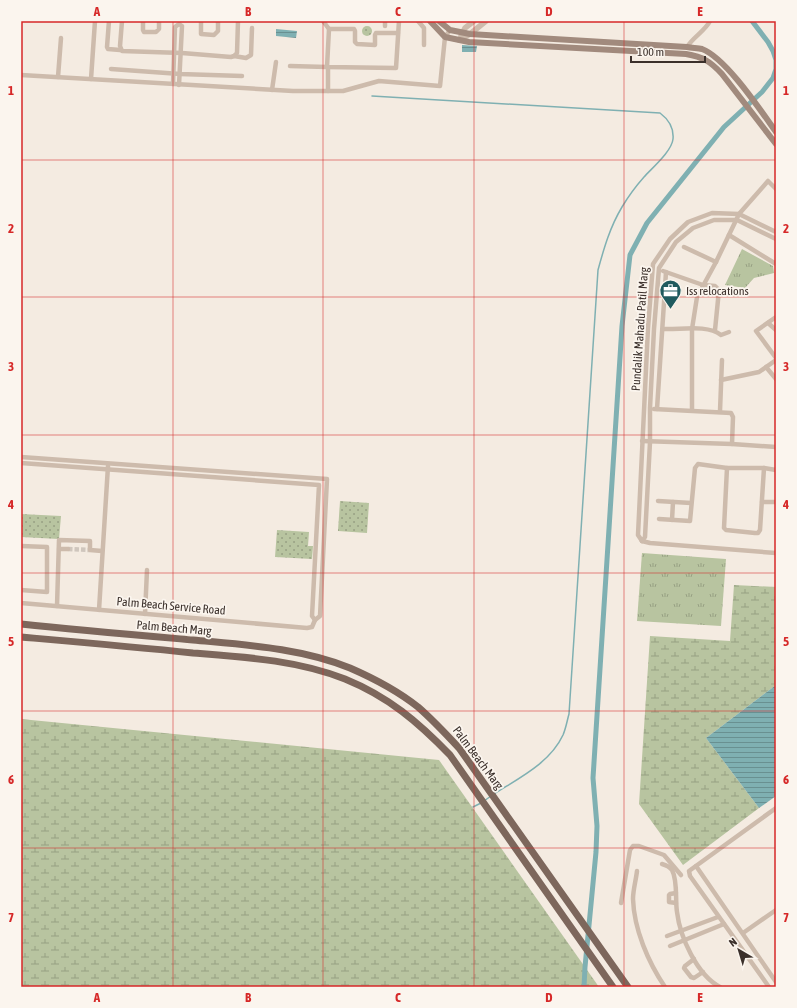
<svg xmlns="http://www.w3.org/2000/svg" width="797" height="1008" font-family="'Asap Condensed',sans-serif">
<defs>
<pattern id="grass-dots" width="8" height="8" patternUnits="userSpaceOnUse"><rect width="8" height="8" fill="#b8c4a0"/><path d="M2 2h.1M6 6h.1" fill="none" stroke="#97a083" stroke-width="1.8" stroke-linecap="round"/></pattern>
<pattern id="wetland-marsh" width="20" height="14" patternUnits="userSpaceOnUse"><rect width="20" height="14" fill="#b8c4a0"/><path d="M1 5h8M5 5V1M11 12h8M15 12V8" fill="none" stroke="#97a083"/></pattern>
<pattern id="park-tufts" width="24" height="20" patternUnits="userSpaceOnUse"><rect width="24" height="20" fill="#b8c4a0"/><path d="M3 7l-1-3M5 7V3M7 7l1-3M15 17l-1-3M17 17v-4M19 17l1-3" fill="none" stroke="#97a083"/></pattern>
<pattern id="water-rules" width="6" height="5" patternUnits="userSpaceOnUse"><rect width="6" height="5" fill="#7fb0b2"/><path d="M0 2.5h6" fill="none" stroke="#699091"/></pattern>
</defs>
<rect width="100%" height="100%" fill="#f4ebe1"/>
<g fill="url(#grass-dots)">
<circle cx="367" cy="31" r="5"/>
<path d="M340,501L369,503L367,533L338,531Z"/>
<path d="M21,514L61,516L59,539L21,537Z"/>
<path d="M277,530L309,532L308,546H313L312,559L275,557Z"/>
</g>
<g fill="url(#wetland-marsh)">
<path d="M734,585L776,587V685L706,738L759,808L683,865L639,804L650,636L730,641Z"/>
<path d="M21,719L439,760L599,987H21Z"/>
</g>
<g fill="url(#park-tufts)">
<path d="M742,249L773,266L774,273L754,278L745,288L725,285Z"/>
<path d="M642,553L726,559L721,626L637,621Z"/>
</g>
<g fill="url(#water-rules)">
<path d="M276,29L297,31L296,38L276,36Z"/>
<path d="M462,45L477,46L476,52H462Z"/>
<path d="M776,685V796L759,808L706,738Z"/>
</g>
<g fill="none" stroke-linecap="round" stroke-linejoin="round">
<g stroke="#7fb0b2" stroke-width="1.5">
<path d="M372,96L660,113C668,119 674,128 673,139C672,151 652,168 644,177C636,186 628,197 622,207C610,227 604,248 598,270L569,714C567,721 566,728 563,735C550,763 519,778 494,794"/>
<path d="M484,801L491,796"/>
<path d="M473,807L481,803"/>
</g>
<path stroke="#7fb0b2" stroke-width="5" d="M584,987L585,967L596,852L597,826L593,778L622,326L630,255L647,223L724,127L762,92L773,78L776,69V60L773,51L768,42L752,21"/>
<path stroke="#cfc6bd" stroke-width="4.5" stroke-dasharray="4.5 2" stroke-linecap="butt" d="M68,549L90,550"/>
<g stroke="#cdbbac" stroke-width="4.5">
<path d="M109,21L107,47L108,49L120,50"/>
<path d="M122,21L120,46L122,51L182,53L231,57L234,56L237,53L238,21"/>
<path d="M143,21V30L144,32H156L159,29V21"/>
<path d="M201,21V34L214,35L218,31V21"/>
<path d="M323,21L329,29L327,67L396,68L399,21"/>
<path d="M418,21L424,28V45"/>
<path d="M385,26V21"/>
<path d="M329,29H354L355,31V42L357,44L375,45V35L376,33H398"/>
<path d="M687,47C693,37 705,31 710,21"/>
<path d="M234,56L246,58L251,55L252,28"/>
<path d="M290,66L327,67"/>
<path d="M111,69L180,74L242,76"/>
<path d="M21,75L293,91H343L379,81L440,86L445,37L450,30"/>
<path d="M58,77L61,38"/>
<path d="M91,79L95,21"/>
<path d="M173,84L175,27L179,24L182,26L179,85"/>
<path d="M272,90L276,62"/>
<path d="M328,91V67"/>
<path d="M729,235L776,264"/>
<path d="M684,247L716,262"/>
<path d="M663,271L703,285L715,286L719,290L715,330"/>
<path d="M776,317L756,331L776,358"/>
<path d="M768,323L776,330"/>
<path d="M663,329C680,330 707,324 721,335L729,332"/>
<path d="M766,367L776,379"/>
<path d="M721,380L759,372L776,360"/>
<path d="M654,409L731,413L733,417L732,444"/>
<path d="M657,409L666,272"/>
<path d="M692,410V329L697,297L716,262L739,214L768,181L776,189"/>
<path d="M720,411L722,360"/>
<path d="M642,441L732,444L776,447"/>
<path d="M21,457L327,479L320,616L315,620L312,616L319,485L21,463"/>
<path d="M727,468L724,528L726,530L755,533H758L760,530L764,468"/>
<path d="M658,501L691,503"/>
<path d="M762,502H776"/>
<path d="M659,519L690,521L695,468L698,464L727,468H764L776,470"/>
<path d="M672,520L673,502"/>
<path d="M642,541L638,535L648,328L653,264L670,239L688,222L712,213L739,214L776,232"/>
<path d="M642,541L645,537L650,442V408L654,329L659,268L676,242L693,228L714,220H737L776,239"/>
<path d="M642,541L650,543L776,553"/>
<path d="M21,546L47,547V592L21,590"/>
<path d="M59,549H68"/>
<path d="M21,603L307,628L312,627L315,620"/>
<path d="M57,606L59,540L90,541V550L102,551"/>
<path d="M99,610L108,466"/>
<path d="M145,614L147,570"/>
<path d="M662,864C666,865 669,866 672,870C678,881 675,900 677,912C680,937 697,975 720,987"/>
<path d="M696,866L776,982"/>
<path d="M637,871C636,880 633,890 633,899C634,929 648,962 665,987"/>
<path d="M676,893L670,894L669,895V902L676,903"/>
<path d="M621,903L630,850L633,846H639L664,855L681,875"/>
<path d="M743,933L776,910"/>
<path d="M667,936L718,917"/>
<path d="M670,946L724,924"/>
<path d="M694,959L685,966L684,968L691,977L694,978L703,972"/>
<path d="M769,987L690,876L689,871L776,808"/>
</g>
<g stroke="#cdbbac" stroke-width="5.5">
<path d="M461,36L465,28L474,21"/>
<path d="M459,40L470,34L486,21"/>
</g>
<g stroke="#a18a7d" stroke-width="6">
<path d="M430,21L445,37L469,42L686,54C703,57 710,61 722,74L776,144"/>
<path d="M439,21L450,30L470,34L687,47C692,48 698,48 702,49C726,58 761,111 776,132"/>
</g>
<g stroke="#7d675c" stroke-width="7">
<path d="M21,624C78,630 136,635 193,640C246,645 301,648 350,668C373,678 399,692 418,707C433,720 446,734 459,748L628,987"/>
<path d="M21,637C78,642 136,647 193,653C244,657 297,660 345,679C389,697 418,722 450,755L613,987"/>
</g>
</g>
<path fill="none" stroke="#d62828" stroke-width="1" stroke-opacity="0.55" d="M173,21V987M323,21V987M474,21V987M624,21V987M21,160H776M21,297H776M21,435H776M21,573H776M21,711H776M21,848H776"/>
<defs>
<symbol id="office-pin" viewBox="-11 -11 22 30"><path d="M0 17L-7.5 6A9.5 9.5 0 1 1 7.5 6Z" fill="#1f5a5e" stroke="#fbf5ee"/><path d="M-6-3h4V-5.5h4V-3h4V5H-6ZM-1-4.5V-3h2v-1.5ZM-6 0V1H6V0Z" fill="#fff"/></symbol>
</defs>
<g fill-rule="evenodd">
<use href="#office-pin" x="658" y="278" width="25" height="34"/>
</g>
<g text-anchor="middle" stroke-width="3.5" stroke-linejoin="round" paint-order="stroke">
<g font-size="12" fill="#3b302b" stroke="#fbf5ee" text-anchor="start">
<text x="686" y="295">Iss relocations</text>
</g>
<g font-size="12" fill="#3b302b" stroke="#fbf5ee">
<text transform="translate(640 329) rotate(-86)" y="4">Pundalik Mahadu Patil Marg</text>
<text transform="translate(171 606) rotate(5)" y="4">Palm Beach Service Road</text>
<text transform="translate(174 628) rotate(5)" y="4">Palm Beach Marg</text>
<text transform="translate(478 758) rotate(53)" y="4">Palm Beach Marg</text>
</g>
</g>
<rect width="797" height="1008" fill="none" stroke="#fbf5ee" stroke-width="44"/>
<g transform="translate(739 950) rotate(322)" stroke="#fbf5ee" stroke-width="3" paint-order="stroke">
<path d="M0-3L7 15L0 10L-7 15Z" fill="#3b302b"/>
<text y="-6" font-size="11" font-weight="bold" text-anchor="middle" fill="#3b302b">N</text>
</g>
<path d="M631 56v6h74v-6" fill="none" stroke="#3b302b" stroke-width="2"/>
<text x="637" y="56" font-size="12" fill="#3b302b" stroke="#fbf5ee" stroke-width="3" paint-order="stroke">100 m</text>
<rect x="22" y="22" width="753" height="964" fill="none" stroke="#d62828" stroke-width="1.5"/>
<g font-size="13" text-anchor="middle" font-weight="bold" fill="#d62828">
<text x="97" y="16">A</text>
<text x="248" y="16">B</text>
<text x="398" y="16">C</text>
<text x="549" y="16">D</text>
<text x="700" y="16">E</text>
<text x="11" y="95">1</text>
<text x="786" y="95">1</text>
<text x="11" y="233">2</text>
<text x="786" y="233">2</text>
<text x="11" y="371">3</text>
<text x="786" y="371">3</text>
<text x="11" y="509">4</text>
<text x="786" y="509">4</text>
<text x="11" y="646">5</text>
<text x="786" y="646">5</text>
<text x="11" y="784">6</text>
<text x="786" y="784">6</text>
<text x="11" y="922">7</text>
<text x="786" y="922">7</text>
<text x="97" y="1002">A</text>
<text x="248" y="1002">B</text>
<text x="398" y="1002">C</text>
<text x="549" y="1002">D</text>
<text x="700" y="1002">E</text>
</g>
</svg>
